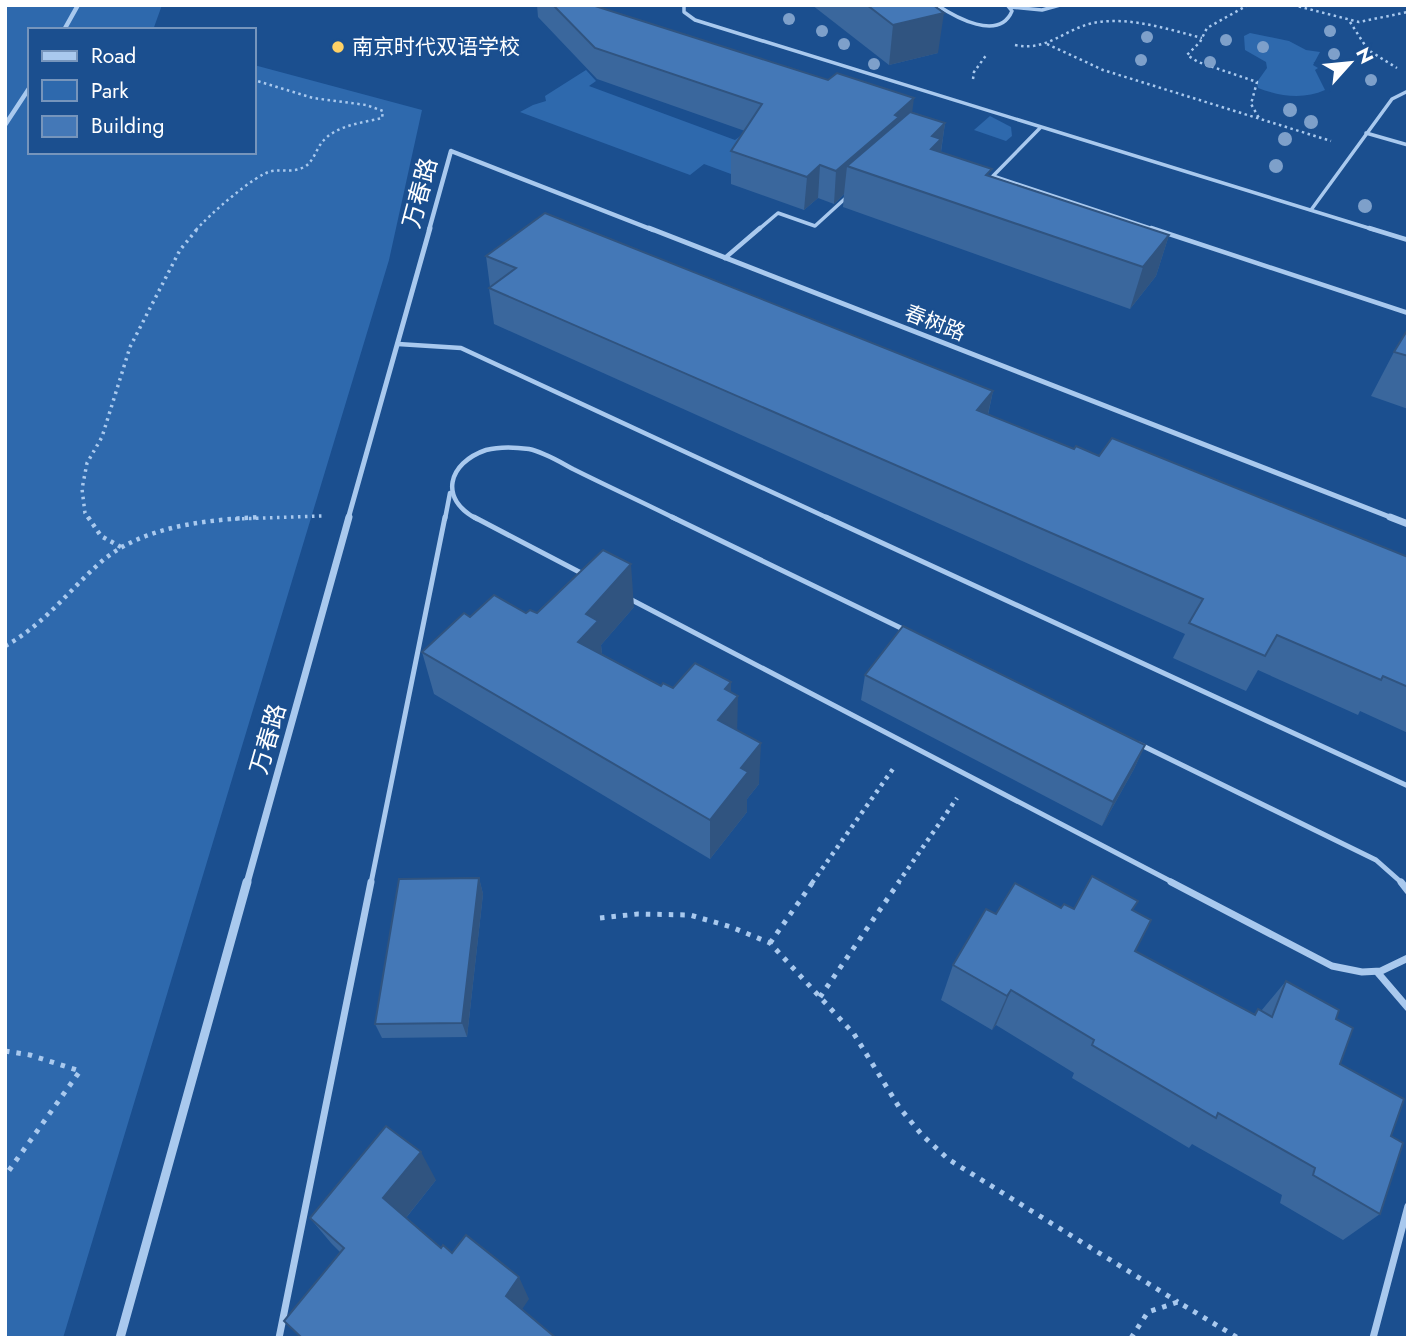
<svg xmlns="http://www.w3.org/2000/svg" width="1413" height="1343" font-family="Jost,'Noto Sans SC',sans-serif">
<rect width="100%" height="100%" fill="#1b4f8f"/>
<g fill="#2e69ad">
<path d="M5,5H162L153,30H30V152H254V65L422,110L389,260L63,1338H5Z"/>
<path d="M1250,33L1289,41L1306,50L1320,52L1313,65L1318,68L1315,70L1325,90C1303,100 1279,96 1258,88L1257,82L1267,68L1266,62L1245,50L1244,36Z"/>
<path d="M586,70L596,81L589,86L735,140L746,132L764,147L731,174L704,164L690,175L520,112L533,105L546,101L545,96Z"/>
<path d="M990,116L1011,127L1012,136L1006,141L974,130Z"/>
</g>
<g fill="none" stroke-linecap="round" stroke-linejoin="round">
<g stroke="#a9c9ee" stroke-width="2.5" stroke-dasharray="2.5 3.5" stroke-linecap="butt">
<path d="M1248,5L1207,28L1200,42L1187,55L1198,62L1257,82L1251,104L1259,118"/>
<path d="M1293,5L1359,22L1408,12"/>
<path d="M1350,22L1368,50L1397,68"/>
<path d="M1047,44L1103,70L1331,141"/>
<path d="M1015,45C1046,52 1065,29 1093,23C1129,16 1167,29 1202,38"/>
<path d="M973,79L974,72L987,54"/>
<path d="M196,230C208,216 255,174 272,171C284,169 293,173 304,167C313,163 316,149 323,141C337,125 362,123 382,118L383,111L366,105L313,98L254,80"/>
</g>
<g stroke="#a9c9ee" stroke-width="3.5" stroke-dasharray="2.5 4.5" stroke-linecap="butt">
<path d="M89,519L85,513L82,489L87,463L102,437L130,347L180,250L198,228"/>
<path d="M235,519L322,516"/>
</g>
<g stroke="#a9c9ee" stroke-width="4.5" stroke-dasharray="3.5 5" stroke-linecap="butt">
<path d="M88,517L101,536L121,547"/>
<path d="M5,646C44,625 69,590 102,561C145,525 208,520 261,517"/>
<path d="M812,883L895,766"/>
<path d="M898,883L957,798"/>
</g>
<g stroke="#a9c9ee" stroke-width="5" stroke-dasharray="4.5 7" stroke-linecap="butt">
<path d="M600,918L638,914L690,915L731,927L770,943L854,1034L899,1107L922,1135L948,1159L1178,1302"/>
<path d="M770,943L813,882"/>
<path d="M820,997L899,882"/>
<path d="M5,1051L30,1055L80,1071L5,1176"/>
<path d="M1131,1338L1148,1312L1178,1302L1238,1338"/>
</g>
<g stroke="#a9c9ee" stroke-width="3.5">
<path d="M684,5V12L695,20L1375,230"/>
<path d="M937,5C955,17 999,42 1012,11L1007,5"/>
<path d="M1010,7L1042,10L1060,5"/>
<path d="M1040,128L993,176L1156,230"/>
<path d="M1366,133L1408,145"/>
<path d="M1311,210L1392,99L1408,91"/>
<path d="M758,230L778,213L815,226L849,195"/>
</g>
<g stroke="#a9c9ee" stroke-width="4.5">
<path d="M1151,228L1408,313"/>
<path d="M1369,228L1408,240"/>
<path d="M725,258L760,228"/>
<path d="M398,344L461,348L830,519"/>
<path d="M445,519L450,493"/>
<path d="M477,519C438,499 448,463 486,450C501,446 515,447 529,449C544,452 560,462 573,469C607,486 642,502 676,519"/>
</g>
<g stroke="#a9c9ee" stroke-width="5">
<path d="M474,517L585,575"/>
<path d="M672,517L907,631"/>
<path d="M826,517L1408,786"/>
<path d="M628,598L1174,883"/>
<path d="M1139,744L1376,860L1402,883"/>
<path d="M371,883L445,517"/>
</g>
<g stroke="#a9c9ee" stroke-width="7">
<path d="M1171,882L1332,966L1362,972L1381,971L1408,958"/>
<path d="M1401,882L1408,891"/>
<path d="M1378,973L1408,1008"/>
<path d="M279,1338L371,882"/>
<path d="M1373,1338L1408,1206"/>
</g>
<g stroke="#a9c9ee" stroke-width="4.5">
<path d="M64,30L78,5"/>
<path d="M5,125L30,87"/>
<path d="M429,230L451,151L653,230"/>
</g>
<g stroke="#a9c9ee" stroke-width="5">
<path d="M649,228L1395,519"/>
<path d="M348,519L430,228"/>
</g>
<g stroke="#a9c9ee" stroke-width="7">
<path d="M1390,517L1408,524"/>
<path d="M247,883L349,517"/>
</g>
<path stroke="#a9c9ee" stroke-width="9" d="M120,1338L247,882"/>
</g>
<g fill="#7ea0ca">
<circle cx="789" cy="19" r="6"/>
<circle cx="822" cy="31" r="6"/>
<circle cx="1330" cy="31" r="6"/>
<circle cx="1147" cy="37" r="6"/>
<circle cx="1226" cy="40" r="6"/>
<circle cx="844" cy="44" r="6"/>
<circle cx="1263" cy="47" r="6"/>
<circle cx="1334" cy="54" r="6"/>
<circle cx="1141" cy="60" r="6"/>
<circle cx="1210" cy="62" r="6"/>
<circle cx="874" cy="64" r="6"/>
<circle cx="1371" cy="80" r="6"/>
<circle cx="1290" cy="110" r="7"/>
<circle cx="1311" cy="122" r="7"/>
<circle cx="1285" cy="139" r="7"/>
<circle cx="1276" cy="166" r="7"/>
<circle cx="1365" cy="206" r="7"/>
</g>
<g fill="#3a679d">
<path d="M537,5H592L945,123L941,152L991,176L1169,235L1156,276L1130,309L843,207L844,194L834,204L818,198L804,210L731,184V151L745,131L597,79L538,17Z"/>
<path d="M812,5H933L938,53L889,65Z"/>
<path d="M486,256L993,391L988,415L1074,449L1099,456L1408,557V733L1360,711L1358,715L1258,670L1246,691L1173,658L1185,634L494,324L489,288L490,287Z"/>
<path d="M1408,329V409L1371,396L1394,352Z"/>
<path d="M634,607L601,645L602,654L661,686L673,688L731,692L737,731L759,784L747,799V812L710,859L434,694L422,652L470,617Z"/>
<path d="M865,675L1145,745L1134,769L1102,826L861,700Z"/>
<path d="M479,878L483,894L467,1037L382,1038L375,1024Z"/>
<path d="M1061,908L1074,909L1132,910L1135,951L1254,1014L1258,1009L1261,1011L1286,981L1336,1019L1340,1064L1391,1136L1380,1214L1343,1240L1280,1203L1282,1195L1192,1144L1189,1148L1072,1078L1074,1073L996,1025L992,1030L941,1000L953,965L996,914Z"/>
<path d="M436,1180L406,1218L441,1248L529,1299L340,1252L331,1243L310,1218Z"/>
</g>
<g fill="#305480">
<path d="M944,13L938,53L889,65L893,25Z"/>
<path d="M914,98L910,130L847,166L844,194L834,204L836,171L895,115Z"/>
<path d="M945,123L939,164L925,190L932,136Z"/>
<path d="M820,165L818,198L804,210L807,177Z"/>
<path d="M1169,235L1156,276L1130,309L1143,267Z"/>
<path d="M993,391L985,427L977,410Z"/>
<path d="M631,564L634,607L601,645L603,664L578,642L586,614Z"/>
<path d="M731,682V704L738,696L737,737L718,720L725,689Z"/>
<path d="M761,743L759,784L747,799V812L710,859V820L741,768Z"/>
<path d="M1145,745L1134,769L1102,826L1113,802Z"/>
<path d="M479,878L483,894L467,1037L462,1023Z"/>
<path d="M1011,990L996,1025L992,1030L1007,996Z"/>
<path d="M421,1152L436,1180L401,1224L383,1198Z"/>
<path d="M519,1277L529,1299L517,1317L506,1296Z"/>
</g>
<g fill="#4478b7" stroke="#305480" stroke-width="2">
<path d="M553,5H592L828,80L837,73L914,98L895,115L899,117L836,171L820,165L807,177L731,151L762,104L595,48Z"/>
<path d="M867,5H933L944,13L893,25Z"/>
<path d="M910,112L945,123L932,136L941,139L931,149L992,169L986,175L1169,235L1143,267L847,166Z"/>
<path d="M545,213L993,391L977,410L1074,449L1076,446L1099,456L1112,438L1408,557V687L1383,676L1381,680L1277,635L1265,656L1189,623L1203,599L489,288L516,268L486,256Z"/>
<path d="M1408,329V356L1394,352Z"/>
<path d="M603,550L631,564L586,614L598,621L578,642L661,686L663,683L673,688L695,663L731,682L725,689L738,696L718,720L761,743L741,768L748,772L710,820L422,652L464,613L470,617L494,595L526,613L530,610L537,613Z"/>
<path d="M903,626L1145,745L1113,802L865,675Z"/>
<path d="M1092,876L1138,901L1132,910L1151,920L1135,951L1255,1015L1258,1009L1272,1017L1286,981L1339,1010L1336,1019L1353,1028L1340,1064L1404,1099L1391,1136L1403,1143L1380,1214L1313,1175L1315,1168L1218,1113L1216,1118L1092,1045L1094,1040L1011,990L1007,996L953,965L986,909L996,914L1015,883L1061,908L1064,904L1074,909Z"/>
<path d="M479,878L462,1023L375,1024L399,879Z"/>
<path d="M386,1126L421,1152L383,1198L441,1248L443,1245L452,1253L466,1235L519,1277L506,1296L556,1338H302L284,1321L344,1248L310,1218Z"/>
</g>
<circle fill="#ffd166" stroke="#1b4f8f" stroke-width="2.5" cx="338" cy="47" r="7"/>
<g text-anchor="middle" stroke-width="5" stroke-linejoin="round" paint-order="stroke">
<g font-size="21" fill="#fff" stroke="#1b4f8f" text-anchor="start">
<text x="352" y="54">南京时代双语学校</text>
</g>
<g font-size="21" fill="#fff" stroke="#1b4f8f">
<text transform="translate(935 323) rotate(21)" y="7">春树路</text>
</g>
<g font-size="24" fill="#fff" stroke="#1b4f8f">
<text transform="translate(420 193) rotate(-75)" y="8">万春路</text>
<text transform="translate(268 739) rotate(-74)" y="8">万春路</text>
</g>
</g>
<rect width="1413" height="1343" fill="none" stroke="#ffffff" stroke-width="14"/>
<rect x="28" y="28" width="228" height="126" fill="#1b4f8f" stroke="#7695bc" stroke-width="2"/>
<rect x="42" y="51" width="35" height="10" fill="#a9c9ee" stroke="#7695bc" stroke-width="2"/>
<text x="91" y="63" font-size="21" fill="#ffffff">Road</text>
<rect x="42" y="80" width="35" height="21" fill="#2e69ad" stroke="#7695bc" stroke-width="2"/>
<text x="91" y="98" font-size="21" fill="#ffffff">Park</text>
<rect x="42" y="116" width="35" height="21" fill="#4478b7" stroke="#7695bc" stroke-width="2"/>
<text x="91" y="133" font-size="21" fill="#ffffff">Building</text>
<g transform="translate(1350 63) rotate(63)" stroke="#1b4f8f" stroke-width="5" paint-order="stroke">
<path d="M0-5L12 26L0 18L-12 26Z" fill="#ffffff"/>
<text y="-10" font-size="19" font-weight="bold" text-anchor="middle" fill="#ffffff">N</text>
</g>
</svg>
